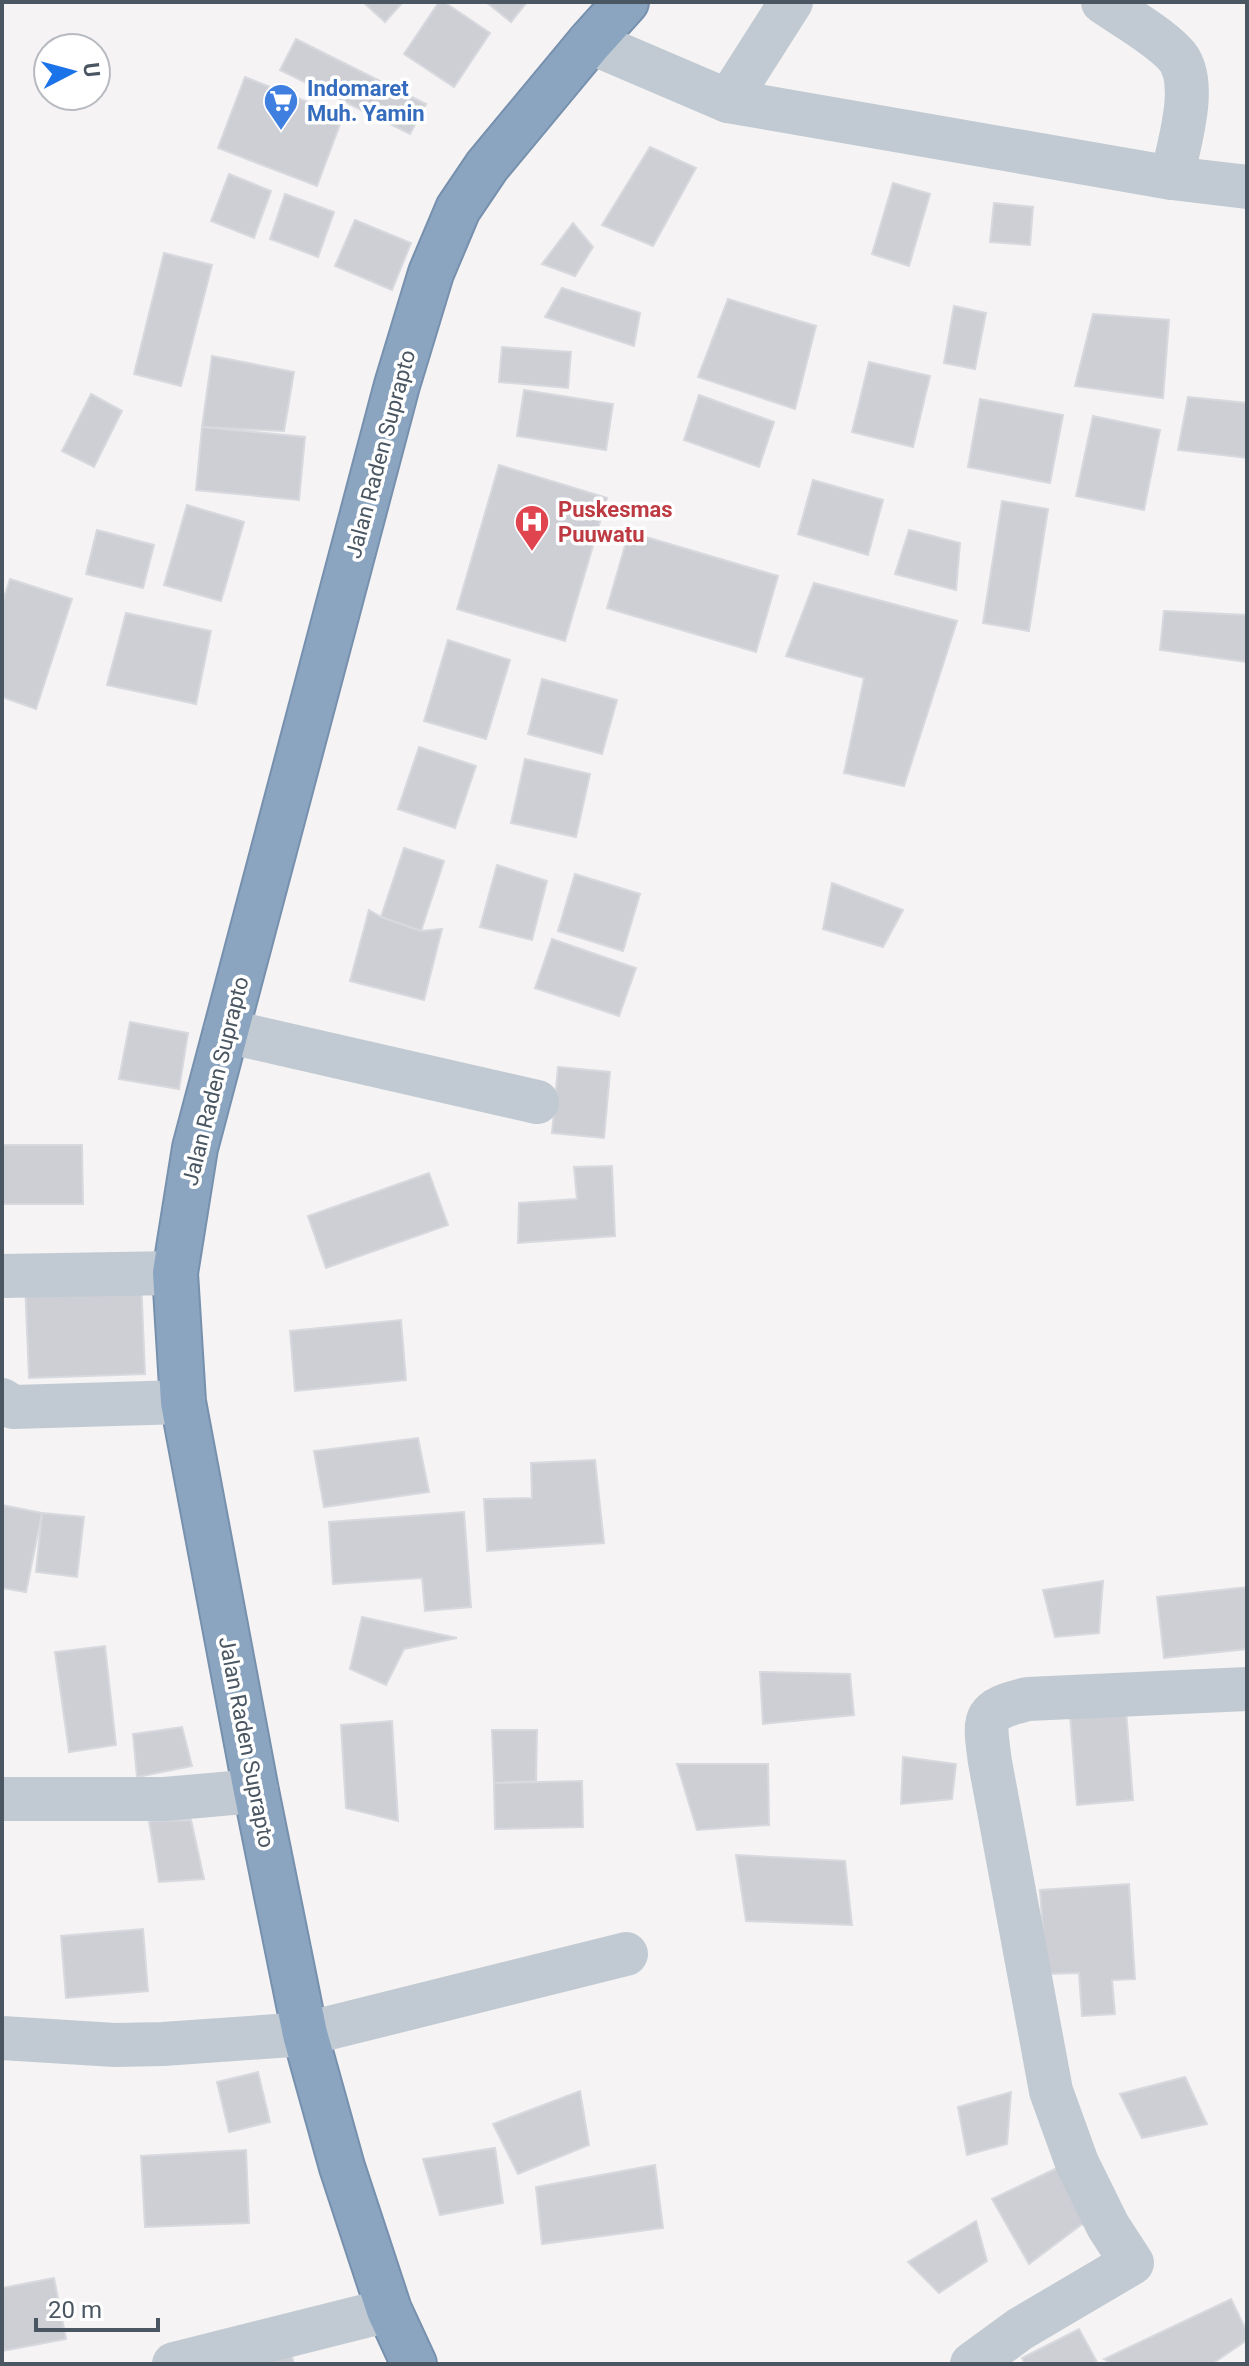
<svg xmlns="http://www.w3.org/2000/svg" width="1249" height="2366" font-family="Roboto,sans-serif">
<rect width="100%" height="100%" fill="#f5f3f3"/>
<g fill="#cdcfd5" stroke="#d7d9de" stroke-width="2">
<path d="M363,2H403L385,22Z"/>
<path d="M439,2H444L490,33L454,87L404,54Z"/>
<path d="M486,2H527L511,22Z"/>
<path d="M296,39L426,104L410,134L280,70Z"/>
<path d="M245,77L343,116L317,186L218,148Z"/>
<path d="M650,147L696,168L653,246L602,225Z"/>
<path d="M229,174L271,191L254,238L211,221Z"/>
<path d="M893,183L930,194L909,266L872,254Z"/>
<path d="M285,194L334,212L318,257L270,239Z"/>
<path d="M994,203L1033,207L1030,245L990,242Z"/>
<path d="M355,220L411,243L392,290L335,266Z"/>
<path d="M573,223L593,247L575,276L542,264Z"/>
<path d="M164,253L212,265L181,386L134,374Z"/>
<path d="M562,288L640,313L634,346L545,317Z"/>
<path d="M728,299L816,326L795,409L698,377Z"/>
<path d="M954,306L986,313L975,369L944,363Z"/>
<path d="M1093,314L1169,320L1163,398L1075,386Z"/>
<path d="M502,347L571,352L568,388L499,382Z"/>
<path d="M212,356L294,372L284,431L202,427Z"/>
<path d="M869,362L930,376L913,447L852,432Z"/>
<path d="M524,390L613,404L606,450L517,436Z"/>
<path d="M91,394L122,411L94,467L62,451Z"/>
<path d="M699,395L774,422L759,467L684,440Z"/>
<path d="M1188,397L1247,403V458L1178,450Z"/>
<path d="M980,399L1063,415L1050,483L968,467Z"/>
<path d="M1093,416L1160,430L1144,510L1076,496Z"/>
<path d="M202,427L305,437L299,500L196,490Z"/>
<path d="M499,465L607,498L565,641L457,609Z"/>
<path d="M813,480L883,500L868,555L798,534Z"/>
<path d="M1002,501L1048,509L1029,631L983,623Z"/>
<path d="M187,505L244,522L221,601L164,585Z"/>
<path d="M97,530L154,545L143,588L86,574Z"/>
<path d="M909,530L960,543L956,590L895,574Z"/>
<path d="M629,532L778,576L756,652L607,608Z"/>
<path d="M10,579L72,599L36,709L2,697V604Z"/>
<path d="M814,583L957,621L904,786L844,773L864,678L786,656Z"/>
<path d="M1164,611L1247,615V662L1160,650Z"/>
<path d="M126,613L211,631L196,704L107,685Z"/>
<path d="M448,640L510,660L486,739L424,721Z"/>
<path d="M542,679L617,700L602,754L528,734Z"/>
<path d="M419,747L476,766L455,828L398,809Z"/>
<path d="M525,759L590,774L576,837L511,823Z"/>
<path d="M404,848L444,861L421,931L381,917Z"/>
<path d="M497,865L547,881L532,940L480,927Z"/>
<path d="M575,874L640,894L623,951L558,931Z"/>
<path d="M832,883L903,910L883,947L823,929Z"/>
<path d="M369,910L381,917L421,931L442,929L424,1000L350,981Z"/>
<path d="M552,939L636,968L619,1016L535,988Z"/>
<path d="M130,1022L188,1033L179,1089L119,1079Z"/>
<path d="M558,1067L610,1072L604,1138L552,1133Z"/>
<path d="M2,1145H82L83,1204H2Z"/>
<path d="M612,1166L615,1236L518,1243L519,1203L577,1199L574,1167Z"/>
<path d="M429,1173L448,1225L326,1268L308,1216Z"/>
<path d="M141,1278L145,1374L29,1378L25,1282Z"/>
<path d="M401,1320L406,1380L295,1391L290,1331Z"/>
<path d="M418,1438L429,1492L324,1507L314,1451Z"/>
<path d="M595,1460L604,1543L487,1551L484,1499L532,1498L531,1463Z"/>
<path d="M2,1505L42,1513L26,1592L2,1588Z"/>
<path d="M464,1512L471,1607L425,1611L422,1578L333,1584L329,1522Z"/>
<path d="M42,1513L84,1517L77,1577L36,1572Z"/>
<path d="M1103,1581L1099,1633L1055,1637L1043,1590Z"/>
<path d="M1247,1587V1649L1164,1658L1157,1597Z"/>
<path d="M362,1617L457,1638L404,1649L386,1685L350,1669Z"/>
<path d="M105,1646L116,1745L69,1752L55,1652Z"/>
<path d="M760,1672L850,1674L854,1715L763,1724Z"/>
<path d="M1126,1710L1133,1800L1077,1805L1070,1715Z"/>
<path d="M392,1721L398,1821L346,1808L341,1725Z"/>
<path d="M182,1727L192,1766L137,1777L133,1734Z"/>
<path d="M492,1730H537L536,1781L494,1783Z"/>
<path d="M903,1757L956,1764L952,1799L901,1804Z"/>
<path d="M677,1764H768L769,1825L697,1830Z"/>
<path d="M582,1781L583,1827L495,1829L494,1783Z"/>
<path d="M191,1820L204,1879L159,1882L149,1821Z"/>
<path d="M736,1855L845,1861L852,1925L746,1921Z"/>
<path d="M1129,1884L1135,1979L1112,1980L1115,2014L1082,2016L1079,1973L1046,1974L1040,1890Z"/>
<path d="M143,1929L148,1991L66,1998L61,1936Z"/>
<path d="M258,2072L270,2122L229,2132L217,2082Z"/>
<path d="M1185,2077L1207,2124L1142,2138L1120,2094Z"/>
<path d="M580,2091L589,2145L518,2174L493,2124Z"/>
<path d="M1011,2092L1007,2144L967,2155L958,2107Z"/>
<path d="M495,2148L503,2203L440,2215L423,2159Z"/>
<path d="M246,2150L249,2223L145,2227L141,2156Z"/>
<path d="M655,2165L663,2228L542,2244L536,2187Z"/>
<path d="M1061,2166L1106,2221L1081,2225L1029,2264L992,2199Z"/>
<path d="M976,2221L987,2261L939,2293L908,2262Z"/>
<path d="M54,2278L66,2339L2,2351V2288Z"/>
<path d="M1231,2299L1247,2332V2340L1212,2364H1112L1104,2359Z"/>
<path d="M1079,2329L1098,2364H1025L1022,2358Z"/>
<path d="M291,2353L294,2364H252Z"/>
</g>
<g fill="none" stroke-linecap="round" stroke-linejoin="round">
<defs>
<path id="highway" d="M414,2364L389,2310L342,2167L305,2034L256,1791L183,1402L175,1273L195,1148L397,385L431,273L458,209L487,166L590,42L626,2"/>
</defs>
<use href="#highway" stroke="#7690ad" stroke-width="48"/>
<g stroke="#c1cad2" stroke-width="44">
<path d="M1103,2C1126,18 1154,33 1174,53C1201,79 1178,146 1172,178"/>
<path d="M590,42L728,101L1172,178L1247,187"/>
<path d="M728,101L791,2"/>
<path d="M226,1031L537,1102"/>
<path d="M2,1276L175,1273"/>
<path d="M2,1400L13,1407L183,1402"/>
<path d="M2,1799H165L256,1791"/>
<path d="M2,2038L115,2045L163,2044L305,2034L626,1954"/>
<path d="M174,2364L389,2310"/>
<path d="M972,2364L1020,2329L1132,2263L1108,2226L1077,2163L1051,2091L990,1762C984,1717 981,1710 1028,1699L1247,1689"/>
</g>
<use href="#highway" stroke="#8ba5c1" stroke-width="44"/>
</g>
<defs>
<symbol id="supermarket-pin" viewBox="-11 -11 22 30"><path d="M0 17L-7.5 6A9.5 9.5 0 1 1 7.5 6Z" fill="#3f7fe0" stroke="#fff"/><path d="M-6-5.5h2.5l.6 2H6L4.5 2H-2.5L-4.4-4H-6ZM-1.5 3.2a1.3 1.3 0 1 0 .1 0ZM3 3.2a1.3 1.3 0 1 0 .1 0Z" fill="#fff"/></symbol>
<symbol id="hospital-pin" viewBox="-11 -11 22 30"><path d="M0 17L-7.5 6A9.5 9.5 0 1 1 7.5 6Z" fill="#e0444e" stroke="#fff"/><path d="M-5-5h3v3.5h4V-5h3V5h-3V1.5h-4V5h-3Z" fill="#fff"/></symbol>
</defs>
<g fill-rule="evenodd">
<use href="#supermarket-pin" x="261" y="81" width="40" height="54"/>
<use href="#hospital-pin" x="512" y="502" width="40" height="54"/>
</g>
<g text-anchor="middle" stroke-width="7" stroke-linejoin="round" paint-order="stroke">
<g font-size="22" font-weight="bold" fill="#366cbe" stroke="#fff" text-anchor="start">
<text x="307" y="96">Indomaret<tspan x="307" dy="25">Muh. Yamin</tspan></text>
</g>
<g font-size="22" fill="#4a5661" stroke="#fff">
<text transform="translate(380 454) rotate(-75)" y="8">Jalan Raden Suprapto</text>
<text transform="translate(215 1081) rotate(-76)" y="8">Jalan Raden Suprapto</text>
<text transform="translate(247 1742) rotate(79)" y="8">Jalan Raden Suprapto</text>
</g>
<g font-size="22" font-weight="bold" fill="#be3a42" stroke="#fff" text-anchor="start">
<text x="558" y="517">Puskesmas<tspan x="558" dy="25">Puuwatu</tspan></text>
</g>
</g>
<rect width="1249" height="2366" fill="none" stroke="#4a5661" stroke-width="8"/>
<g transform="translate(72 72) rotate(84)"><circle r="38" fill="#ffffff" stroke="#b7bbc0" stroke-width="2"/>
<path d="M0-6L14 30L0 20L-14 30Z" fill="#1a73e8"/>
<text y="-12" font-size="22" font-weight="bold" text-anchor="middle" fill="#4a5661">U</text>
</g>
<path d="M36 2318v12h122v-12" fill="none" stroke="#4a5661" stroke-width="4"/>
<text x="48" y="2318" font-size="24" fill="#4a5661" stroke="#ffffff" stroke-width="6" paint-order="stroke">20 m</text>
</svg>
